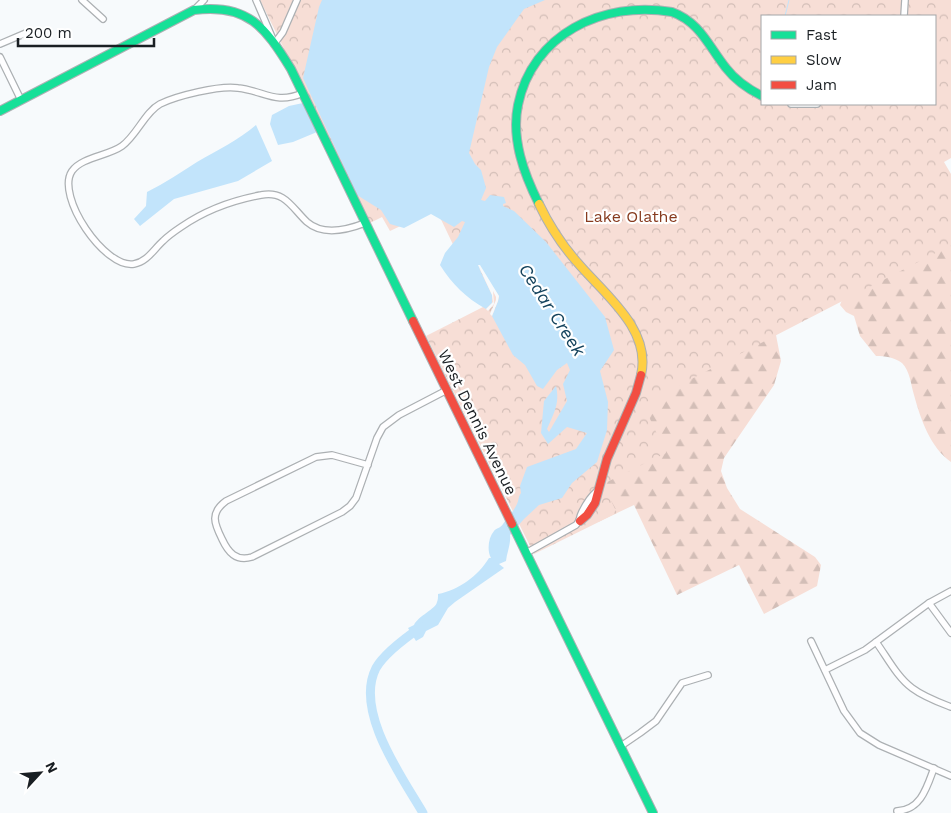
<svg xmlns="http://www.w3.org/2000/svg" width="951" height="813" font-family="'Work Sans',sans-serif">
<defs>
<pattern id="forest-firs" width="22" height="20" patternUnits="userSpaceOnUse" patternTransform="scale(1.25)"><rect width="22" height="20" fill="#f7ded6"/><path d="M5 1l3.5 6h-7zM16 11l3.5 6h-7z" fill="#d3beb7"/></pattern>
<pattern id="park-crowns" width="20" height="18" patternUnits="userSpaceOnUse" patternTransform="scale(1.25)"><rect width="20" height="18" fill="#f7ded6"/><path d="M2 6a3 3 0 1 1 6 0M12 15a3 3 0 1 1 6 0" fill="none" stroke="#d3beb7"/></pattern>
</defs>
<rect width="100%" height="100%" fill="#f7fafc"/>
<g fill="url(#forest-firs)">
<path d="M572,238L776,335L781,361L774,385L724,458L721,471L727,488L740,509L815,557L821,565L817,586L764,614L739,565L677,595L634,505L598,522Z"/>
<path d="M951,241V462C930,447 921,420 914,395C911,385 910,371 902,363C894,357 885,356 876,356L860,336L854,316L846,312L840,305L845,292Z"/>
</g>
<path fill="url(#park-crowns)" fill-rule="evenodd" d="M260,0H951V158L944,162L951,174V245L643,404L666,453L603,484L617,513L534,554L426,336L483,307L436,209L390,231L382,217L370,223ZM762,16H935V104H762Z"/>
<g fill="#c2e4fb">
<path d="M322,0H545L524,9L497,47L489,67L469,153L475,164L481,170L486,188L481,200L485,201L490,195L504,197L506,203L503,204V206L514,211L546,242L605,317L614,350L600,371L608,402L607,430L597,462L572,483L562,498L539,505L524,519L510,535C511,544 507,552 506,561L499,564L504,568L455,602L448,608L438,625L426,631L423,637L416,641L408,628L414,625C418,616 436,609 437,602C438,600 438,597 438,594C459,590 478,576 489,558H491C487,551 488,538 494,531C496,528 501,528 503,524C507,518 514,511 517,504C519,500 518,497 521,493L520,486L527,467L576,449L587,433L567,427L548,444L541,433L544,401L556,386C560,403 554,413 547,429L549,432L567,401L563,384L570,370L567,363L557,370L543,389L537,386L525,365L513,355L492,316L498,301L499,296L479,268L492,295V303L486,309C465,297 453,285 440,265L445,253L458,237L465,222L462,221L454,227L431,214L404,228L390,224L381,210L357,195L303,78L319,7Z"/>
<path d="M303,103C308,114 312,121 317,132L293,142L278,145L270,124L272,115L289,106Z"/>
<path d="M256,125L272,161L238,181L174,199L140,226L134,219L146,206L147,192C165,183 181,172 197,162C218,150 238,140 256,125Z"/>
</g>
<path fill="#f7fafc" d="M478,265H480L499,296L498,301L492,316L490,314L496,300V297L493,291L494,304L488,311L486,309L493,302L492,295Z"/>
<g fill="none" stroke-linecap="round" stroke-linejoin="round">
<path stroke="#c2e4fb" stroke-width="1" d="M785,16L789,0"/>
<path stroke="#c2e4fb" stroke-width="9" d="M421,627C408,636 384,654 376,668C354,711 402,777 423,813"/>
<defs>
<g id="street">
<path d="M82,0L103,19"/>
<path d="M256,0L272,37"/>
<path d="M194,10L204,0"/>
<path d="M904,16L905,0"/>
<path d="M0,44L26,33"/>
<path d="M274,44L283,32L297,0"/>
<path d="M0,57L21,100"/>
<path d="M303,93C275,105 265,91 238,88C220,85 176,96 160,104C145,112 137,135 122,146C108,156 82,157 72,171C55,196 105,269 134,264C147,262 154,249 163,241C168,236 175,231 181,227C204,211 234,200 261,195C285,190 292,208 307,222C323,236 347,230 365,223"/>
<path d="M791,104H817"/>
<path d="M368,465L332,455L316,457L226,501C210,513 214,523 222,539C228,552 236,562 252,557L342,512L350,506L356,498L377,438L383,427L399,415L447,390"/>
<path d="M526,553L576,525C580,521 579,519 581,514C585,505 591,496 598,490"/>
<path d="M929,603L951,633"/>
<path d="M811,641L844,711L860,733L879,745L951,776"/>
<path d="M876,642C887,657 897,677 912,688C924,697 938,702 951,707"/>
<path d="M825,670L865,650L929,603L951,591"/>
<path d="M621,746L640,733L656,721L682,683L708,675"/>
<path d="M897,811C921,810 927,787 934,768"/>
</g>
<g id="fast">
<path d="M0,111L194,10C248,3 265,27 291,69L413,321"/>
<path d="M539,204C524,174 511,139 518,105C532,35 602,0 672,12C700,22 709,47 726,68C736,81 748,89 762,96"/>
<path d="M512,524L653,813"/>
</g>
<path id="slow" d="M539,204C549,225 562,245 577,262C603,293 652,329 641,375"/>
<g id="jam">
<path d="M413,321L512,524"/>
<path d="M580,521L587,515L595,503L607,459L636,393L641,375"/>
</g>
</defs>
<use href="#street" stroke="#acb0b3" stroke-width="8"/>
<use href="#fast" stroke="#acb0b3" stroke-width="10"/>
<use href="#slow" stroke="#acb0b3" stroke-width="10"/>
<use href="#jam" stroke="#acb0b3" stroke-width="10"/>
<use href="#street" stroke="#fefeff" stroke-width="5.5"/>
<use href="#fast" stroke="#16e098" stroke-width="8"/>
<use href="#slow" stroke="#ffcf43" stroke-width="8"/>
<use href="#jam" stroke="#f24e42" stroke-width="8"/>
</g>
<g text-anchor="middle" stroke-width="4.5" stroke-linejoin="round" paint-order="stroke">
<g font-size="16" fill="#873b1f" stroke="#fff">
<text x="631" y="222">Lake Olathe</text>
</g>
<g font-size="16" fill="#1a1f23" stroke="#fff">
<text transform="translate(478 422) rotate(64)" y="6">West Dennis Avenue</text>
</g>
<g font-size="18" font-style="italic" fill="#15445e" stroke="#fff">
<text transform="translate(552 310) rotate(57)" y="6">Cedar Creek</text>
</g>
</g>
<rect x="761" y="15" width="175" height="90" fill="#ffffff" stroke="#a3a5a7"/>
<rect x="771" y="31" width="25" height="8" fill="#16e098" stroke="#a3a5a7"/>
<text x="806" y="40" font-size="15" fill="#1a1f23">Fast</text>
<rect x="771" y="56" width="25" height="8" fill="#ffcf43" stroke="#a3a5a7"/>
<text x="806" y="65" font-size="15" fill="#1a1f23">Slow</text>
<rect x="771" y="81" width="25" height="8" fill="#f24e42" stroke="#a3a5a7"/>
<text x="806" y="90" font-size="15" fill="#1a1f23">Jam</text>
<g transform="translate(40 773) rotate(64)" stroke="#ffffff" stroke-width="4" paint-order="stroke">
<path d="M0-4L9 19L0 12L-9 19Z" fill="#1a1f23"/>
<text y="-8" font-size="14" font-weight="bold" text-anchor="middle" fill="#1a1f23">N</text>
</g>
<path d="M18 38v8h136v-8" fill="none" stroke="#1a1f23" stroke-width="2.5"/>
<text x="25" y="38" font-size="15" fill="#1a1f23" stroke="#ffffff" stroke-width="4" paint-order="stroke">200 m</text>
</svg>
